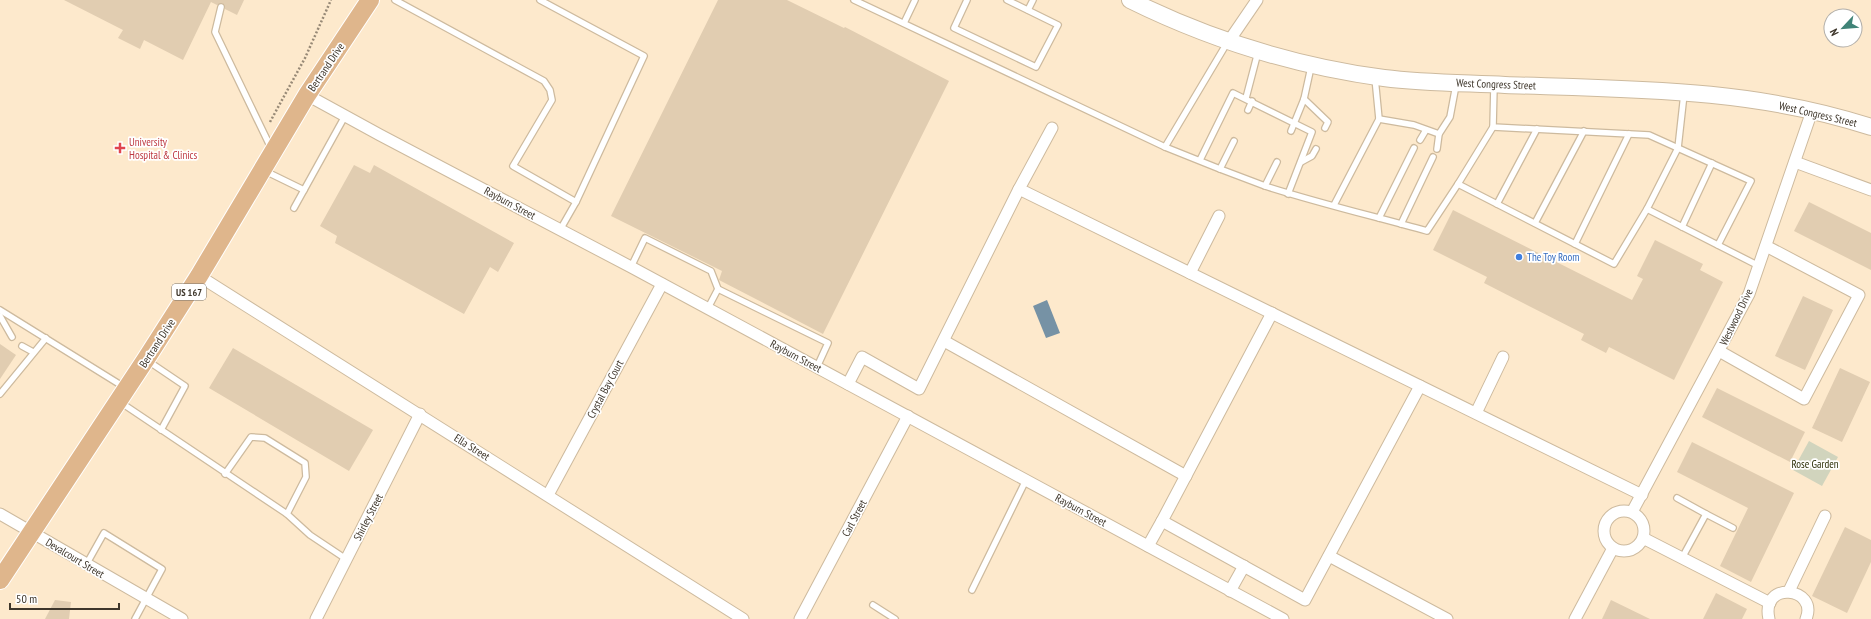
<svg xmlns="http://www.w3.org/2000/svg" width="1871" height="619" font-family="'PT Sans Narrow',sans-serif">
<rect width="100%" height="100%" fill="#fde9cc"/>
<path fill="#d1d4bd" d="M1809,441L1838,457L1822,486L1793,470Z"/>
<path fill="#7692a5" d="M1047,300L1060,333L1046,338L1033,306Z"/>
<g fill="#e1cdb1">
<path d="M64,0H244L237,15L225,9V5L222,3L217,5L211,2L183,60L144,40L140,49L118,38L123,30Z"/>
<path d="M718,0H787L844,28L845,27L949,81L823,334L719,280L722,271L611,216Z"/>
<path d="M354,165L370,173L374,165L514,243L498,272L490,267L464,314L335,243L337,236L320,226Z"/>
<path d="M1809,202L1871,233V270L1794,231Z"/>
<path d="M1453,210L1632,300L1643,279L1637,276L1655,240L1703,264L1700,270L1723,282L1674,380L1609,347L1606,353L1581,340L1584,334L1484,283L1487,277L1433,250Z"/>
<path d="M1803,296L1833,310L1805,370L1775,356Z"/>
<path d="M0,344L16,355L0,379Z"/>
<path d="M233,348L373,430L349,471L209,388Z"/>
<path d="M1840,368L1870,382L1842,442L1812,428Z"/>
<path d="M1717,388L1805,432L1790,462L1702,417Z"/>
<path d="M1692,442L1794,493L1751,582L1720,566L1748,508L1677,472Z"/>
<path d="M1845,527L1871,540V562L1847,613L1812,596Z"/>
<path d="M1716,593L1747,609L1742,619H1703Z"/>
<path d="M55,600L71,602L69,619H45Z"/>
<path d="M1611,600L1650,619H1602Z"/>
</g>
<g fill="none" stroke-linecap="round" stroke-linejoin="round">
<defs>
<g id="service">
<path d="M395,0L544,81L550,90L552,100L513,166L576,202L560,230"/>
<path d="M540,0L644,56L576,202"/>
<path d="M854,0L1165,147L1227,43"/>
<path d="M967,0L954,28L1036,67L1058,25L1007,0"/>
<path d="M221,7L215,32L271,148"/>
<path d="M1028,10L1033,0"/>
<path d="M904,23L915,0"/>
<path d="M1494,86L1493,127L1649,135L1751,181L1718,245"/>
<path d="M1684,94L1678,148L1647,209L1759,266"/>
<path d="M1246,98L1258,52"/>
<path d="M1304,99L1328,122L1325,128"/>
<path d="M1248,110L1252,101"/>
<path d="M1379,119L1414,125L1439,134"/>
<path d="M1493,127L1458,184L1614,264L1647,209"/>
<path d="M1291,131L1304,99L1311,67"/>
<path d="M1420,140L1426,130"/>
<path d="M1234,141L1220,169L1265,186L1277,162"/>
<path d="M1165,147L1220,169"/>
<path d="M1437,149L1439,134L1450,117L1456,85"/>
<path d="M1200,160L1233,93L1312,132L1288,194"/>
<path d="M1301,162L1312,156L1316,149"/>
<path d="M265,171L304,190L345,116"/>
<path d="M1265,186C1318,203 1373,216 1427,231L1458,184"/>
<path d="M1497,204L1537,129"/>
<path d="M1334,205L1379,119L1375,78"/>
<path d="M294,208L304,190"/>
<path d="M1379,218L1414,148"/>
<path d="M1535,223L1584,131"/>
<path d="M1401,224L1433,157"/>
<path d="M1682,227L1712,163"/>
<path d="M1575,244L1629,134"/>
<path d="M631,267L645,238L711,271L718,289L828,343L817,367"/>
<path d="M708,308L718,289"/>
<path d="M0,310L124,387"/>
<path d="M0,316L12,337"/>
<path d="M22,346L33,352"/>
<path d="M148,361L185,386L161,430"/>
<path d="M0,394L46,338"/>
<path d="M120,402L287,514L310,535L346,559"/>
<path d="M225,474L251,437L265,438L305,463L306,477L287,514"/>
<path d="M1677,498L1706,514"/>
<path d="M1682,558L1706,514L1733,528"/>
<path d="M86,565L104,533L162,569L135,619"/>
<path d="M972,590L1026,480"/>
<path d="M873,605L895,619"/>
</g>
<g id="minor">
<path d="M1229,41L1257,0"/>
<path d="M307,95L380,135L631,267L1283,619"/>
<path d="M1052,128L1019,189L1642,495"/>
<path d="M1795,162L1871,190"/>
<path d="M1190,273L1219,216"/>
<path d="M199,276L743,619"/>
<path d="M1272,313L1162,521L1305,600L1420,386"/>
<path d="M944,341L1186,476"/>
<path d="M1719,351L1804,399L1859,295L1766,246"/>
<path d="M848,384L862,357L919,389L1019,189"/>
<path d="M1476,413L1503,357"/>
<path d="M548,495L662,284"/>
<circle cx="1624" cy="531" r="20"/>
<path d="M1632,512L1749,294L1812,111"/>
<path d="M0,514L182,619"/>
<path d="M1643,538L1770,603"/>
<path d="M1148,546L1162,521"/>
<path d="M1329,556L1447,619"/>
<path d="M1230,591L1244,566"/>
<path d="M1789,591L1825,516"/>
<path d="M316,619L420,414"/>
<path d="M800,619L908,416"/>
<path d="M1575,619L1613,548"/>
<path d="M1769,619C1760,580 1819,587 1806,619"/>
</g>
<path id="secondary" d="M1130,0C1211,40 1294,66 1384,78C1424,83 1465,83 1505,85C1628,89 1753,88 1871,127"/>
<path id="primary" d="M0,580L146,359L199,276L307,95L370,0"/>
</defs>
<use href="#service" stroke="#cdba9e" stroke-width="8"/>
<use href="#minor" stroke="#cdba9e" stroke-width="13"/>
<use href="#secondary" stroke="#cdba9e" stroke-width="18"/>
<use href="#primary" stroke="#fff" stroke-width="20"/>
<path stroke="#978976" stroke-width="2.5" stroke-dasharray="2 2" stroke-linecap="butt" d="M270,122L305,58L331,0"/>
<use href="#service" stroke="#fff" stroke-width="5.5"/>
<use href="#minor" stroke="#fff" stroke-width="11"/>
<use href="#secondary" stroke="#fff" stroke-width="16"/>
<use href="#primary" stroke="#dfb68c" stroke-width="18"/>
</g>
<path fill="#e0444e" stroke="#fff" stroke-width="1.5" d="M118 142h4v4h4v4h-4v4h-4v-4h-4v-4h4z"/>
<circle fill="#3f7fe0" stroke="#fff" stroke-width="1.5" cx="1519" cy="257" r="4"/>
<g text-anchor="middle" stroke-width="3.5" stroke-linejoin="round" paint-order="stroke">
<rect fill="#fff" stroke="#78726b" stroke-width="1" x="172" y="284" width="34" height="16" rx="3"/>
<g font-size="10" font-weight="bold" fill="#3e362b">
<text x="189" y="296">US 167</text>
</g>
<g font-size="11" fill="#3e362b" stroke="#fff">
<text transform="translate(326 67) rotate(-56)" y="4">Bertrand Drive</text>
<text transform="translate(1496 84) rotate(2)" y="4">West Congress Street</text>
<text transform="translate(1818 114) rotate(13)" y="4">West Congress Street</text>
<text transform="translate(510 203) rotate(28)" y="4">Rayburn Street</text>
<text transform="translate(1736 317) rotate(-64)" y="4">Westwood Drive</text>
<text transform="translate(157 343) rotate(-57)" y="4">Bertrand Drive</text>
<text transform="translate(796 356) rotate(28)" y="4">Rayburn Street</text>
<text transform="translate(605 389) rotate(-62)" y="4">Crystal Bay Court</text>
<text transform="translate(472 447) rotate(32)" y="4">Ella Street</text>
<text transform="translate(1081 510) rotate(28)" y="4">Rayburn Street</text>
<text transform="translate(368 517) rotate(-63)" y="4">Shirley Street</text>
<text transform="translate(854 518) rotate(-62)" y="4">Carl Street</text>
<text transform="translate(75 558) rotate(31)" y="4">Devalcourt Street</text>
</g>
<g font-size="11" fill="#be3a42" stroke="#fff" text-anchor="start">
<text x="129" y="146">University<tspan x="129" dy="13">Hospital &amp; Clinics</tspan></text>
</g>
<g font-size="11" fill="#366cbe" stroke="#fff" text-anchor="start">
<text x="1527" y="261">The Toy Room</text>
</g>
<g font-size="11" fill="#2c2e06" stroke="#fff">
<text x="1815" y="468">Rose Garden</text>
</g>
</g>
<g transform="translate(1843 28) rotate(244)"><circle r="19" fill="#ffffff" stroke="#b2afaa"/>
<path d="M0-3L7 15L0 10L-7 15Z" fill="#3f8377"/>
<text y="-6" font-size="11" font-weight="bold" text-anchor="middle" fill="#3e362b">N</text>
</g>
<path d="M10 603v6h109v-6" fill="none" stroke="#3e362b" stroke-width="2"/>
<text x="16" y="603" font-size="12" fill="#3e362b" stroke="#ffffff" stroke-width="3" paint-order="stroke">50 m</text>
</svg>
